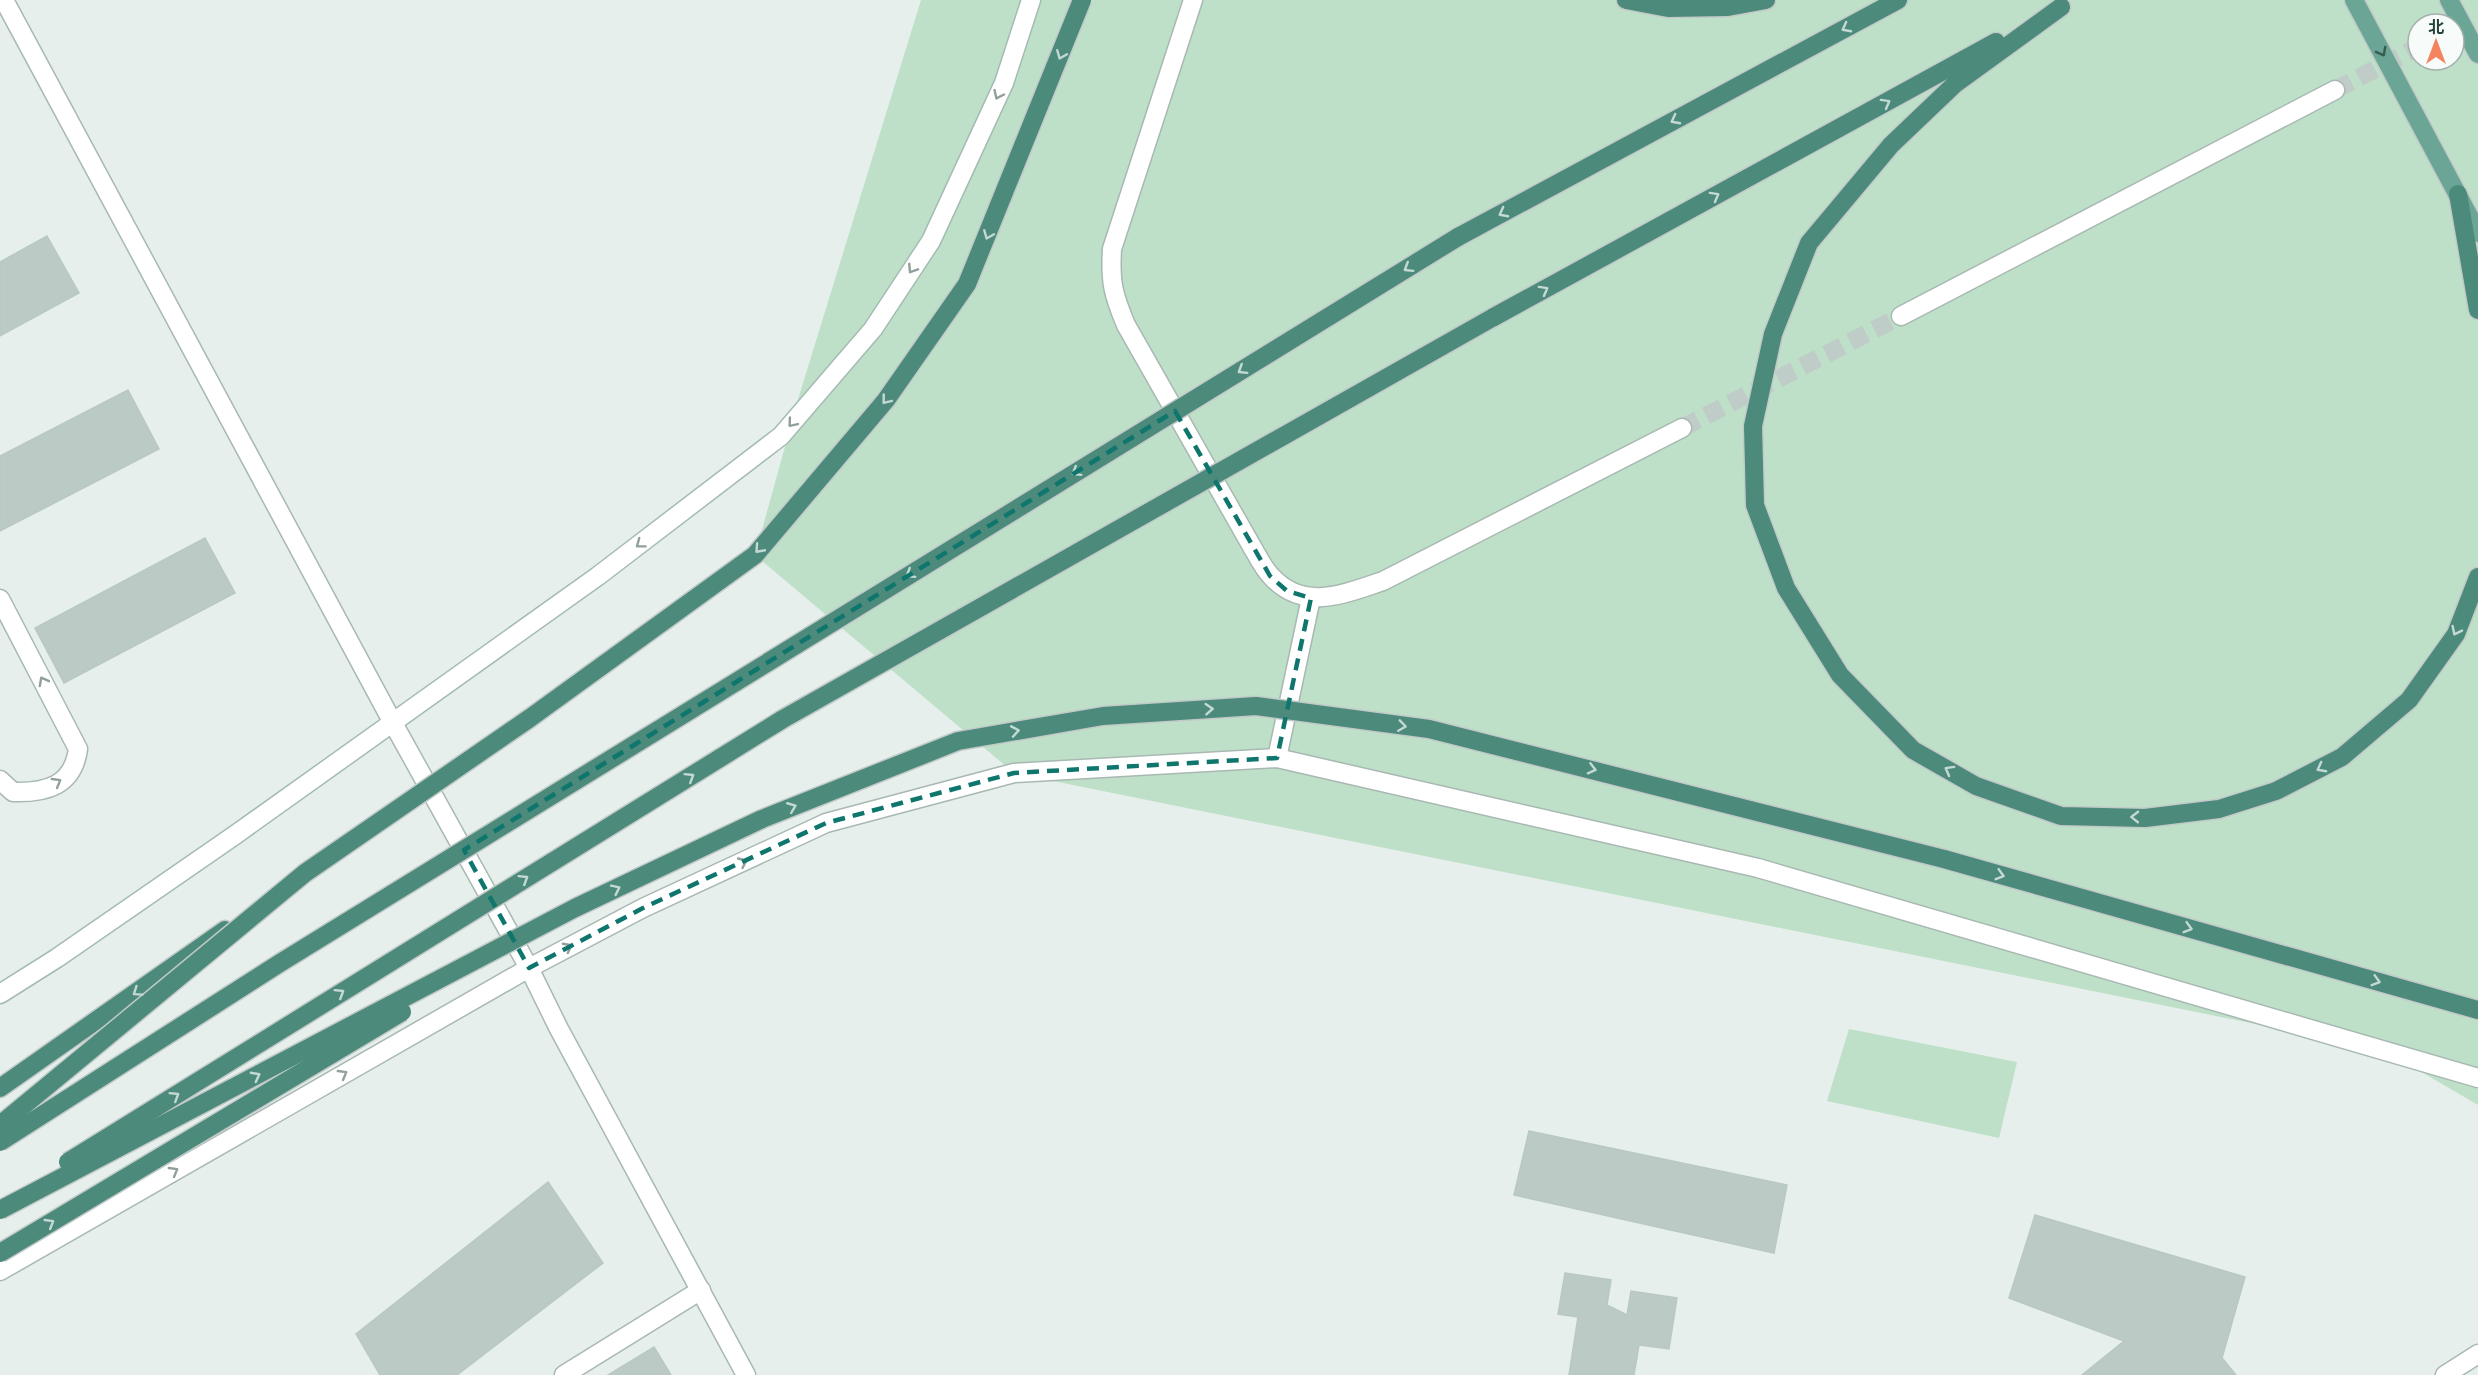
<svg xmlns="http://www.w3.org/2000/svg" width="2478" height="1375" font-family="'Archivo Narrow','Noto Sans SC',sans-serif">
<rect width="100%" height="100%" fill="#e6efeb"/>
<g fill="#bfe0c8" fill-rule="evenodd">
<path d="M921,0H2478V1105L2384,1050L1014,773L755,555L799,396ZM2418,24H2454V60H2418Z"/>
<path d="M1849,1029L2017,1062L1999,1138L1827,1101Z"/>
</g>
<g fill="#bbcac4" stroke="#b8c9c2" stroke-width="1.5">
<path d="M47,236L79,293L0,336V262Z"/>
<path d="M128,390L159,449L0,531V456Z"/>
<path d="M205,538L235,593L64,683L35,628Z"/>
<path d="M1529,1131L1787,1185L1774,1253L1514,1195Z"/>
<path d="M548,1182L603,1263L457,1375H380L356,1334Z"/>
<path d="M2035,1215L2245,1277L2222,1358L2236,1375H2082L2124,1341L2009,1298Z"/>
<path d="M1565,1273L1611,1280L1607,1305L1627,1315L1631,1291L1677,1298L1669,1349L1639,1345L1634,1375H1569L1578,1317L1558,1314Z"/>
<path d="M654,1347L671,1375H608Z"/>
</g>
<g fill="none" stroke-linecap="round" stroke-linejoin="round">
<g stroke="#bfccc8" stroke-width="18" stroke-dasharray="18 9" stroke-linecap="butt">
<path d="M2454,28L2478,16"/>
<path d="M2335,90L2418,47"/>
<path d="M1682,428L1901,316"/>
</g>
<defs>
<g id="minor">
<path d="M4,0L393,723L529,968L559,1029L746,1375"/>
<path d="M0,599L78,749C73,786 46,793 13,792L0,780"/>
<path d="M564,1375L701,1290"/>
</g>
<g id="tertiary">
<path d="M1193,0L1112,249C1110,282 1113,294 1126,325L1251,545C1257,555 1263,568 1271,576C1303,612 1344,594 1383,581L1682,428"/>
<path d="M1901,316L2335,90"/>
<path d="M1277,758L1311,598"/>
<path d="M0,1271L529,968L643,908L826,823L1014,773L1277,758L1758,868L2478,1078"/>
<path d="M2445,1375L2478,1354"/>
</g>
<path id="secondary" d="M0,994L57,958L235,835L598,576L781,436L873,329L931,241L1004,83L1031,0"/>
<g id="primary">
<path d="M2354,0L2478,233"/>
<path d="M2449,0L2478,54"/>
</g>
<g id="trunk">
<path d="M1626,0L1668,8L1728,7L1766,0"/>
<path d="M2061,7L1955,84L1891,145L1809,243L1773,334L1753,426L1755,505L1786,588L1840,675L1913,750L1976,786L2061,816L2145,818L2219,809L2276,791L2342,757L2409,700L2456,634L2478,577"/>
<path d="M2458,194L2478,310"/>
<path d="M1458,237L1898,0"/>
<path d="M1492,318L1996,42"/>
<path d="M1944,859L2478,1010"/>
<path d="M0,1088L225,930"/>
</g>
</defs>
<use href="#minor" stroke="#a8b8b2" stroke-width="21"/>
<use href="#tertiary" stroke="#a8b8b2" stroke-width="21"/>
<use href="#secondary" stroke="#a4bbb3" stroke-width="21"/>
<use href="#primary" stroke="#c2cac8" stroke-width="21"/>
<use href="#trunk" stroke="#c2cac8" stroke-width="21"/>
<use href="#minor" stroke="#fff" stroke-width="18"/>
<use href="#tertiary" stroke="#fff" stroke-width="18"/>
<use href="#secondary" stroke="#fff" stroke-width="18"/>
<use href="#primary" stroke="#6aa596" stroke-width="18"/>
<use href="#trunk" stroke="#4c8a7c" stroke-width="18"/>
<defs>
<g id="trunk-bridge">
<path d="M0,1125L305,873L530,718L755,555L886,400L967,284L1082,0"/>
<path d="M0,1142L280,963L1458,237"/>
<path d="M68,1162L783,719L1492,318"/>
<path d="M0,1210L575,908L762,819L958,741L1103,716L1256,706L1429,729L1944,859"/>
<path d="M0,1253L402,1012"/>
</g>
</defs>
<use href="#trunk-bridge" stroke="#c2cac8" stroke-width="21" stroke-linecap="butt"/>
<use href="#trunk-bridge" stroke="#4c8a7c" stroke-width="18"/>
</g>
<defs><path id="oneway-chevron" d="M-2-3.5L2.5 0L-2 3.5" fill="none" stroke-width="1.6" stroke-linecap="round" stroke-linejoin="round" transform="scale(1.5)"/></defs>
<g stroke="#c4d9d4">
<use href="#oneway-chevron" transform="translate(1846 28) rotate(152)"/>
<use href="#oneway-chevron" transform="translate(1061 55) rotate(112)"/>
<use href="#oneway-chevron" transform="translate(1886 103) rotate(-29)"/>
<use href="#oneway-chevron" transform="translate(1675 120) rotate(152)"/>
<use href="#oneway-chevron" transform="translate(1715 196) rotate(-29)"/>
<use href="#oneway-chevron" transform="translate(1503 213) rotate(152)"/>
<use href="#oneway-chevron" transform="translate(988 235) rotate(112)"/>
<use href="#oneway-chevron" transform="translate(1408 268) rotate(148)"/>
<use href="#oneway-chevron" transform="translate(1544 290) rotate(-29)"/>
<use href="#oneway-chevron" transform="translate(1242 370) rotate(148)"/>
<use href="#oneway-chevron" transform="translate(886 400) rotate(128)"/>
<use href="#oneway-chevron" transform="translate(1076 472) rotate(148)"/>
<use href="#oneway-chevron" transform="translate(759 549) rotate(132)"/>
<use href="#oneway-chevron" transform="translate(910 574) rotate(148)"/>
<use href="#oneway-chevron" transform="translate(2456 631) rotate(116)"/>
<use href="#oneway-chevron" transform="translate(1209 709) rotate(-4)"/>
<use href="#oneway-chevron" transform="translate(1402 726) rotate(8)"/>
<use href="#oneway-chevron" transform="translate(1015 731) rotate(-10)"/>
<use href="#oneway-chevron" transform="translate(2321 768) rotate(152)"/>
<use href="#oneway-chevron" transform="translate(1592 769) rotate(14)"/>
<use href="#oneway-chevron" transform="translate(1949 770) rotate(-151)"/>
<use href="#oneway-chevron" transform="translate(690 777) rotate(-32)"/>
<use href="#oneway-chevron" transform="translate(792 807) rotate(-22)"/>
<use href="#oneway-chevron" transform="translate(2135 817) rotate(-179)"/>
<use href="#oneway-chevron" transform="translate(2000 875) rotate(16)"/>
<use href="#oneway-chevron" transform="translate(524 879) rotate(-32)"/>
<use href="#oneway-chevron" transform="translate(616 889) rotate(-26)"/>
<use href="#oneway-chevron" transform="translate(2188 928) rotate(16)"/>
<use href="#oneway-chevron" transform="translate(2376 981) rotate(16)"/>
<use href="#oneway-chevron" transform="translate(137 992) rotate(145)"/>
<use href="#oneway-chevron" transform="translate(340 993) rotate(-32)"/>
<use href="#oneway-chevron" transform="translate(256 1076) rotate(-28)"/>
<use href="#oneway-chevron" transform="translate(175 1096) rotate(-32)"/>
<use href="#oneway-chevron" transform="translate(50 1223) rotate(-31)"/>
</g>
<use stroke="#365b51" href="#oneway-chevron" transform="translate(2382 52) rotate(62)"/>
<g stroke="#92a09c">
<use href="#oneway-chevron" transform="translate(998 95) rotate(115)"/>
<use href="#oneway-chevron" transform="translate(912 269) rotate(123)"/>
<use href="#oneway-chevron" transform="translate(792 423) rotate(130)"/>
<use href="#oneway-chevron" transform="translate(640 544) rotate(143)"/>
<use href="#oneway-chevron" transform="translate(43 681) rotate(-118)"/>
<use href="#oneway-chevron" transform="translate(57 782) rotate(-30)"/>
<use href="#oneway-chevron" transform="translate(743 862) rotate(-25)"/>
<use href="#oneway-chevron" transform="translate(568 947) rotate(-28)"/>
<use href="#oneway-chevron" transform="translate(343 1074) rotate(-30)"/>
<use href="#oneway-chevron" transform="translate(174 1171) rotate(-30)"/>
</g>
<path fill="none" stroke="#0f766e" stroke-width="4.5" stroke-dasharray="12 8" stroke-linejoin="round" d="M1175,411L1270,576L1287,591L1311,598L1277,758L1014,773L826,823L643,908L529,968L464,850Z"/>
<g transform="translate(2436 42)"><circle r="28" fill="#f7fbf9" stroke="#a3b1ad" stroke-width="1.5"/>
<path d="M0-4.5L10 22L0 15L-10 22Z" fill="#f4845f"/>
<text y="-9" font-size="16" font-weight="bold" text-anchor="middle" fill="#24423a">北</text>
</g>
</svg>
